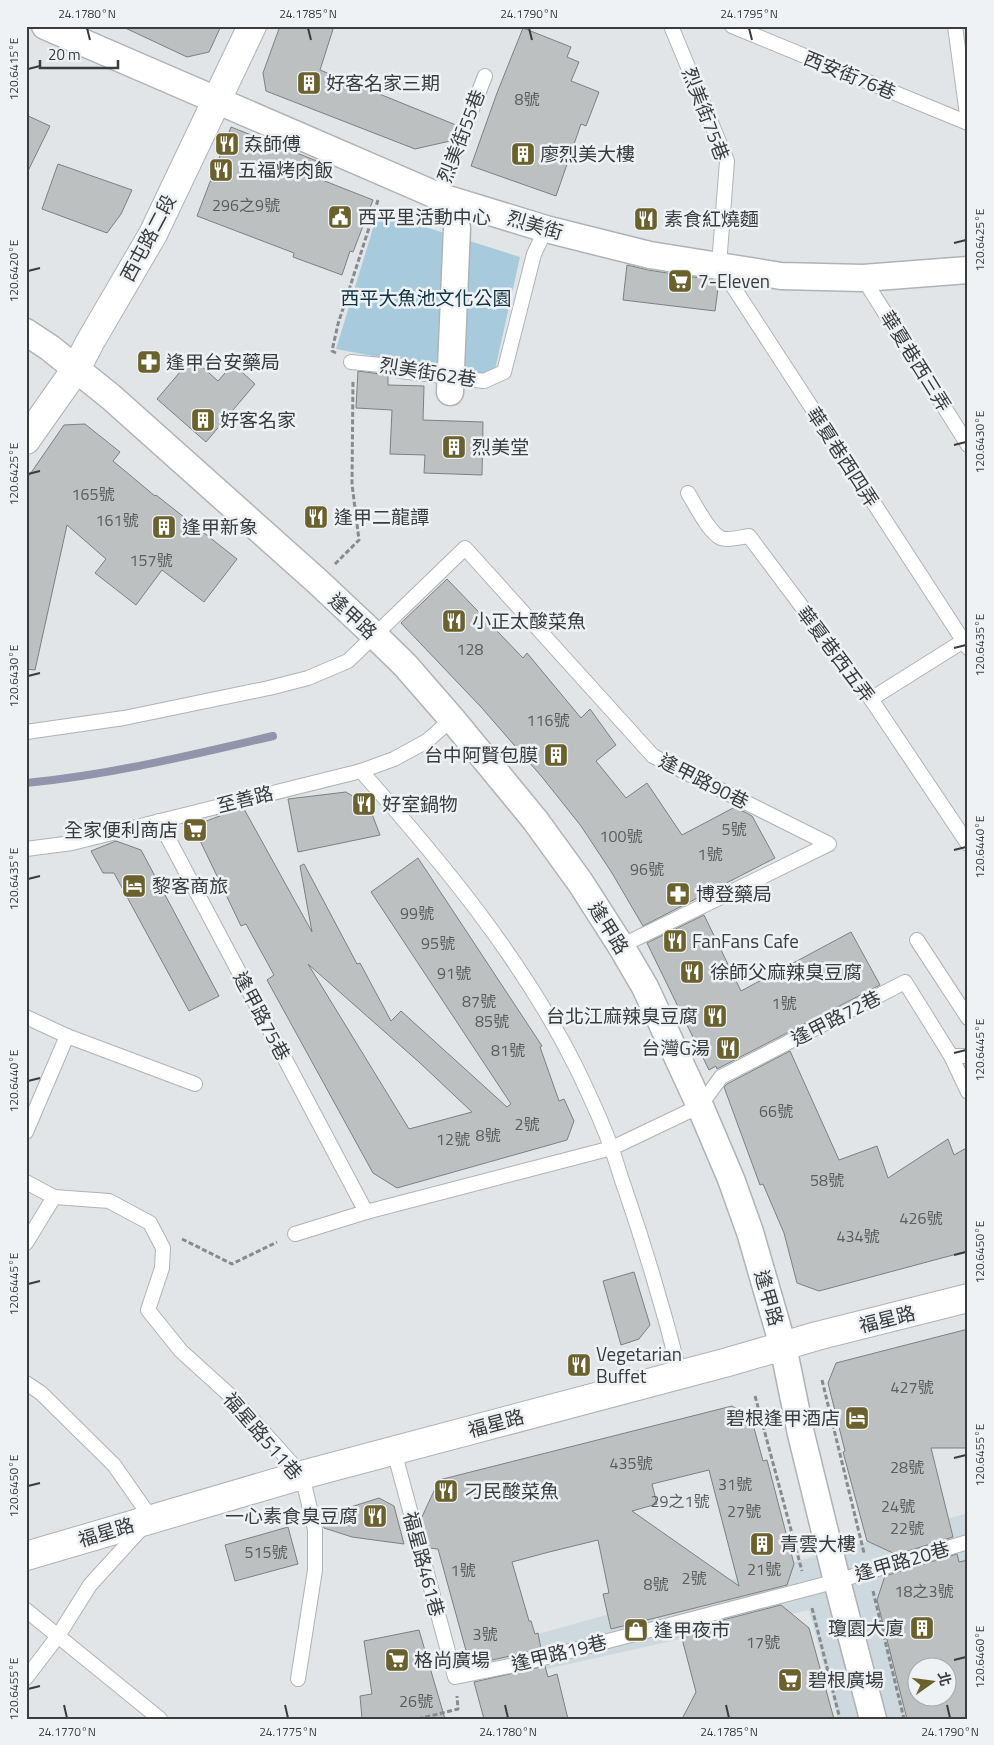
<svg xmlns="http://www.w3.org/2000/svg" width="994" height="1745" font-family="'Titillium Web','Noto Sans TC',sans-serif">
<rect width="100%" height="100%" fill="#e1e5e7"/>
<path fill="#ced9df" d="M968,1513V1562L887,1585L918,1719H838L809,1610L489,1682L481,1650Z"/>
<path fill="#a7cbdd" d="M378,212L520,257L495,370L484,377L336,349Z"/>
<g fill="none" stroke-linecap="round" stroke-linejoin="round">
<path stroke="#9294ac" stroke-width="8" d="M26,783C110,775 191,755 273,736"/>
</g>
<g fill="#bcc0c1" stroke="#7c8081" fill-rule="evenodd">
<path d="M121,26H221L209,52L187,57Z"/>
<path d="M280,26H334L320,70L456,125L450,141L415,149L266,91L263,73Z"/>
<path d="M523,28L571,47L567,57L579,62L571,81L599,92L586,126L581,124L556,196L471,166L497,93Z"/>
<path d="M26,115L50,126L26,175Z"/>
<path d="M231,127L322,163L317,178L373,200L353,252L350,251L342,275L293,257L294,253L197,216Z"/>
<path d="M58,164L132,190L121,214L107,233L42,209Z"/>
<path d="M627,265L648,270L719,281L715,311L623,300Z"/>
<path d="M192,358L218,381L233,364L255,384L206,442L157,399Z"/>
<path d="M358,371L388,375V385L424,386L423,420L483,422L482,475L424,473L425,455L390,454L392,410L356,408Z"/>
<path d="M85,424L120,452L113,461L155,496L156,495L237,559L204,602L162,570L136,605L95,573L106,559L67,525L35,670L26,669V480L64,425Z"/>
<path d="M447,579L523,658L527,653L581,718L590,709L616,745L596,761L626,798L647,783L682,835L735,807L752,816L775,858L643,926L612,873L581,826L542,777L481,707L401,623Z"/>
<path d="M346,792L359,800L372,814L380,835L298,852L288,799Z"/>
<path d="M244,809L312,932L300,866L304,864L357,964L360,963L391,1021L401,1011L507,1107L511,1104L371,892L418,858L542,1046L540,1047L559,1101L564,1099L574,1121L567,1140L397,1188L373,1173L267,980L274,975L246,924L241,926L193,826L225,814ZM308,964L420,1063L472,1112L409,1129Z"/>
<path d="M116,841L141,850L219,996L189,1011L114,873H103L91,851Z"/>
<path d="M704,915L741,991L851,932L880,985L717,1069L716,1066L709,1070L647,943Z"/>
<path d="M790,1051L839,1160L877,1146L888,1178L948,1139L954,1155L968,1147V1251L819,1291L797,1283L784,1233L763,1184L760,1185L724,1087L727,1084Z"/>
<path d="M634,1272L650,1325L639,1339L621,1345L603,1281Z"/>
<path d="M968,1329V1448H931L953,1537L892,1556L893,1553L867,1541L843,1452L845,1451L828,1383L836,1363Z"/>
<path d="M732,1406L751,1417L763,1461L767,1460L794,1564L787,1585L611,1629L603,1594L609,1593L598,1540L549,1552L512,1562L529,1621H531L535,1634L538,1633L541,1649L470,1665L438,1549L429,1548L421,1519L439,1480ZM709,1470L739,1586L632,1511L657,1504L652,1484Z"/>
<path d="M379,1498L394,1506L404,1544L352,1537L324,1528L323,1525L338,1511Z"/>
<path d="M288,1527L298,1564L235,1581L225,1545Z"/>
<path d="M957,1554L959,1562L968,1560V1719H907L877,1600L885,1576ZM916,1668H946V1698H916Z"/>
<path d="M781,1605L809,1628L834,1719H682L696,1692L680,1631Z"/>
<path d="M419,1630L445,1719H362L360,1696L372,1694L364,1641Z"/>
<path d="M545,1666L548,1677L557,1674L568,1719H484L474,1682Z"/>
</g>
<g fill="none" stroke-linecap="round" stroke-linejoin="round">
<defs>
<g id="lane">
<path d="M671,26L727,161L719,265L968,648"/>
<path d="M732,26L968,123"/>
<path d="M955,26L968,122"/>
<path d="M438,196L485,76"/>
<path d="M863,278L968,445"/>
<path d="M351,362L391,366L400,371L484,381L504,372L534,254L546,229"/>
<path d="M688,493C695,504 709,533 721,538C729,541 741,537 749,536L871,699L968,844"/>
<path d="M871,699L968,638"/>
<path d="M26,732L124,718L269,688L308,678L348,661L465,548L653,756L829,844L621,946"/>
<path d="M361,771C441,861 521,957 576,1067C588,1092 603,1123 612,1150C617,1163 620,1176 625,1189C646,1250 664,1311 680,1374"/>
<path d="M159,821L366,1212L612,1148L700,1106L721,1077L905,982L951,1056L968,1092"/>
<path d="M26,849L72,843L361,771L394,759L427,741L452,719"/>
<path d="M917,940L968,1018"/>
<path d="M26,1017L67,1036L195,1084"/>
<path d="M951,1056H968"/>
<path d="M26,1132L67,1036"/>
<path d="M26,1182L54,1197L109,1201L150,1223L163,1248L162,1268L148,1310L181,1351L234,1399L302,1475L315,1530V1570L298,1679"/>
<path d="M295,1234L366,1212"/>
<path d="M26,1243L54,1197"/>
<path d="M26,1383L41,1393L114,1465L151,1518L90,1585L58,1636L26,1678"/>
<path d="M394,1451L455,1677L524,1663L837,1581L968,1542"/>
<path d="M26,1610L160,1719"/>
</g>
<g id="street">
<path d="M45,26L438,196L546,229L650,255L781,276L863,278L968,270"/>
<path d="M26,332L50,348L111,397L317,581L366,627L405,665L452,719L535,820L580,882L621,946L645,987L700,1106L731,1179L750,1232L783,1346L801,1434L837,1581L873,1719"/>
<path d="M450,392L457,228"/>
</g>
<g id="secondary">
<path d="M26,440L76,369L90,342L153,234L252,26"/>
<path d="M26,1556L302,1475L728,1362L817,1336L968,1298"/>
</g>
</defs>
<use href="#lane" stroke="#afb3b5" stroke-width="16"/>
<use href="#street" stroke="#afb3b5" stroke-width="29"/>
<use href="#secondary" stroke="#afb3b5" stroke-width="30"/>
<g stroke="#888b8d" stroke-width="3" stroke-dasharray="5 2.5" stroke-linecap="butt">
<path d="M336,353L332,351L338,324L378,200"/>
<path d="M335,564L359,540L352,484L353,380"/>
<path d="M182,1239L232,1264L277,1242"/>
<path d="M822,1380L864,1553"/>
<path d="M755,1396L802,1571"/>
<path d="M873,1591L904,1719"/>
<path d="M812,1608L840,1719"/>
<path d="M418,1719L458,1709L457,1696"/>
</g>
<use href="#lane" stroke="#fff" stroke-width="14"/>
<use href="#street" stroke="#fff" stroke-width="26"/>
<use href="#secondary" stroke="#fff" stroke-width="28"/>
</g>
<path fill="none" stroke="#3a3c3d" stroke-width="2" d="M87,28L90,40M308,28L311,40M529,28L532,40M749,28L752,40M28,69L40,66M954,243L966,240M28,271L40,268M954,445L966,442M28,474L40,471M954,648L966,645M28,676L40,673M954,850L966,847M28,879L40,876M954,1053L966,1050M28,1081L40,1078M954,1255L966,1252M28,1284L40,1281M954,1458L966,1455M28,1486L40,1483M954,1660L966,1657M28,1689L40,1686M64,1705L67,1718M285,1705L288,1718M505,1705L508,1718M726,1705L729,1718M947,1705L950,1718"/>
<defs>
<symbol id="building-square" viewBox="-11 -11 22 22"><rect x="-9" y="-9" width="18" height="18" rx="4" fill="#6a612d" stroke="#eef2f5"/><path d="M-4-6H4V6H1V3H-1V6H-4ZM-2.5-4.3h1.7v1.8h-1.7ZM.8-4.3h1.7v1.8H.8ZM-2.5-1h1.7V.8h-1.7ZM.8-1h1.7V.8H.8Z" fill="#fff"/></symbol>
<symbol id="restaurant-square" viewBox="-11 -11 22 22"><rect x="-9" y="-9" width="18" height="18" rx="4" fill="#6a612d" stroke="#eef2f5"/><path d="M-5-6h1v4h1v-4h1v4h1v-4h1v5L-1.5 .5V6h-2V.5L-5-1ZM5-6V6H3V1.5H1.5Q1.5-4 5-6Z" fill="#fff"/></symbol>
<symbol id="civic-square" viewBox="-11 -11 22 22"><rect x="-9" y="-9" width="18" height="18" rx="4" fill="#6a612d" stroke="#eef2f5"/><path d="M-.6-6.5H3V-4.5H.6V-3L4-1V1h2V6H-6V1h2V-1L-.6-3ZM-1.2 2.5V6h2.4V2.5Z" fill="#fff"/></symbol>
<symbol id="supermarket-square" viewBox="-11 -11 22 22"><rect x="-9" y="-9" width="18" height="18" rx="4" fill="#6a612d" stroke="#eef2f5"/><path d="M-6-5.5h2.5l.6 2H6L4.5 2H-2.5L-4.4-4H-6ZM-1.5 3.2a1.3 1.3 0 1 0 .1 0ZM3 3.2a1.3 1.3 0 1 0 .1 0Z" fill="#fff"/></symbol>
<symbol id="pharmacy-square" viewBox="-11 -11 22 22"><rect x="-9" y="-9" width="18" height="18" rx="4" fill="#6a612d" stroke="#eef2f5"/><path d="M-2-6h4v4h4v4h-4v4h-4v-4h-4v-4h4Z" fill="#fff"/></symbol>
<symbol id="hotel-square" viewBox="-11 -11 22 22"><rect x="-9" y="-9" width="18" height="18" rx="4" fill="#6a612d" stroke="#eef2f5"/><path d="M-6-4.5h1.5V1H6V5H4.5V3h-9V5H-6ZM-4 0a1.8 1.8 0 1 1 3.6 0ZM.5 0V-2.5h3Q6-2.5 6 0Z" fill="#fff"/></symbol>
<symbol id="shop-square" viewBox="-11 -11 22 22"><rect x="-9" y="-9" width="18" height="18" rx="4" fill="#6a612d" stroke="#eef2f5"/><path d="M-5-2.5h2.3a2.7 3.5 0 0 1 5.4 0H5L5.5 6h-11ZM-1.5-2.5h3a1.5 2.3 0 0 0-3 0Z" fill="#fff"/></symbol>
</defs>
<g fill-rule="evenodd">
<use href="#building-square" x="295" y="69" width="28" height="28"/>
<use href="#restaurant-square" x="213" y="130" width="28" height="28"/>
<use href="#building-square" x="509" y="140" width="28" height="28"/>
<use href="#restaurant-square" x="207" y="156" width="28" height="28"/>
<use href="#civic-square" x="326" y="203" width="28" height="28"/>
<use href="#restaurant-square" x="632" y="205" width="28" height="28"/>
<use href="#supermarket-square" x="666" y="267" width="28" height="28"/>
<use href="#pharmacy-square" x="135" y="348" width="28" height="28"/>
<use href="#building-square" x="189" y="406" width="28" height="28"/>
<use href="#building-square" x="440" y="433" width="28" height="28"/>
<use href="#restaurant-square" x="302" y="503" width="28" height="28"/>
<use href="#building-square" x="150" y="513" width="28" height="28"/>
<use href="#restaurant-square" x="440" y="607" width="28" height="28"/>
<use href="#building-square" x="542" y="741" width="28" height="28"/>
<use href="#restaurant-square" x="350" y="790" width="28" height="28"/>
<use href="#supermarket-square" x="181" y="816" width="28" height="28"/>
<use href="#hotel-square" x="120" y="872" width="28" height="28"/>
<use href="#pharmacy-square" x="664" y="880" width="28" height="28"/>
<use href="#restaurant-square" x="661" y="927" width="28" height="28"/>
<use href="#restaurant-square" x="678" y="958" width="28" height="28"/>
<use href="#restaurant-square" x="701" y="1002" width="28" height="28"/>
<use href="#restaurant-square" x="714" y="1034" width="28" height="28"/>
<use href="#restaurant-square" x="565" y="1351" width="28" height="28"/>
<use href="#hotel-square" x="843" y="1404" width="28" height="28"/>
<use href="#restaurant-square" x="432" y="1477" width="28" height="28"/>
<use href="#restaurant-square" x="361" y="1502" width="28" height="28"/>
<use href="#building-square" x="748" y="1530" width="28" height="28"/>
<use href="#building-square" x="908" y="1614" width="28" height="28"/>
<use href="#shop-square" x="622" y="1616" width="28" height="28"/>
<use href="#supermarket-square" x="383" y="1646" width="28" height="28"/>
<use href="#supermarket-square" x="776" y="1666" width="28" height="28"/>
</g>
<g text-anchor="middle" stroke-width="5" stroke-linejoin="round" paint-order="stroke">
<g font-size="16" fill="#5a5d5e">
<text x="527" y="105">8號</text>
<text x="246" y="211">296之9號</text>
<text x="93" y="500">165號</text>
<text x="117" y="526">161號</text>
<text x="151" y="566">157號</text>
<text x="470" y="655">128</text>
<text x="548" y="726">116號</text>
<text x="734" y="835">5號</text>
<text x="621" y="842">100號</text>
<text x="710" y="860">1號</text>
<text x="647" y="875">96號</text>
<text x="417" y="919">99號</text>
<text x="438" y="949">95號</text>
<text x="454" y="979">91號</text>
<text x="479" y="1007">87號</text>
<text x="784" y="1009">1號</text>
<text x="492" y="1027">85號</text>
<text x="508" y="1056">81號</text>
<text x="776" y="1117">66號</text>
<text x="527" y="1130">2號</text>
<text x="488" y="1141">8號</text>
<text x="453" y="1145">12號</text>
<text x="827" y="1186">58號</text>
<text x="921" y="1224">426號</text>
<text x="858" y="1242">434號</text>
<text x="912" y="1393">427號</text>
<text x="631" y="1469">435號</text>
<text x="907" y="1473">28號</text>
<text x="735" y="1490">31號</text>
<text x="680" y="1507">29之1號</text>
<text x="898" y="1512">24號</text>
<text x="744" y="1517">27號</text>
<text x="907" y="1534">22號</text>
<text x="266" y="1558">515號</text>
<text x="764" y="1575">21號</text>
<text x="463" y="1576">1號</text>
<text x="694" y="1584">2號</text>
<text x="656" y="1590">8號</text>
<text x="924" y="1597">18之3號</text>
<text x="485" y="1640">3號</text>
<text x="763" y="1648">17號</text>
<text x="416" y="1707">26號</text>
</g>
<g font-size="19" fill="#3a3c3d" stroke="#eef2f5">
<text transform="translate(850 75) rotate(22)" y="7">西安街76巷</text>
<text transform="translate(706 114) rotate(69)" y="7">烈美街75巷</text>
<text transform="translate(461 136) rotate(-69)" y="7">烈美街55巷</text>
<text transform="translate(535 225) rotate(16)" y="7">烈美街</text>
<text transform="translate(148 238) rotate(-62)" y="7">西屯路二段</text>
<text transform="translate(916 361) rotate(58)" y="7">華夏巷西三弄</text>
<text transform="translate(428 372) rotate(9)" y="7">烈美街62巷</text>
<text transform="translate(843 457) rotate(57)" y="7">華夏巷西四弄</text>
<text transform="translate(353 616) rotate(43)" y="7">逢甲路</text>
<text transform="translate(836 654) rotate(53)" y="7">華夏巷西五弄</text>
<text transform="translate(704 781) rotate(27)" y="7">逢甲路90巷</text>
<text transform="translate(245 799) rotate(-14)" y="7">至善路</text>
<text transform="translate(609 928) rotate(58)" y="7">逢甲路</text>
<text transform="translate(262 1016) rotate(62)" y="7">逢甲路75巷</text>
<text transform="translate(836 1018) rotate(-27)" y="7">逢甲路72巷</text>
<text transform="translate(769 1298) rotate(74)" y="7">逢甲路</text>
<text transform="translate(887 1319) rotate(-14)" y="7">福星路</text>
<text transform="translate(496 1423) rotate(-15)" y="7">福星路</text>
<text transform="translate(263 1436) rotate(49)" y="7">福星路511巷</text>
<text transform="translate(106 1532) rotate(-17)" y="7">福星路</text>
<text transform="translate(902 1561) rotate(-16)" y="7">逢甲路20巷</text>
<text transform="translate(424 1564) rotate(75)" y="7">福星路461巷</text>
<text transform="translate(559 1653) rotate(-14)" y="7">逢甲路19巷</text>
</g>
<g font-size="19" fill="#3a3c3d" stroke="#eef2f5" text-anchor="start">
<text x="326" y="90">好客名家三期</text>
<text x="244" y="151">𡘙師傅</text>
<text x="540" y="161">廖烈美大樓</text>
<text x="238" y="177">五福烤肉飯</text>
<text x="358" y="224">西平里活動中心</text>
<text x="664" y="226">素食紅燒麵</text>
<text x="698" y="288">7-Eleven</text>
<text x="166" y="369">逢甲台安藥局</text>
<text x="220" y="427">好客名家</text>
<text x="472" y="454">烈美堂</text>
<text x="334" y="524">逢甲二龍譚</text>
<text x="182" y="534">逢甲新象</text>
<text x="472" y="628">小正太酸菜魚</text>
<text x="538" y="762" text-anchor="end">台中阿賢包膜</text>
<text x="382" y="811">好室鍋物</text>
<text x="178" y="837" text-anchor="end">全家便利商店</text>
<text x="152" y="893">黎客商旅</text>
<text x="696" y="901">博登藥局</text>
<text x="692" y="948">FanFans Cafe</text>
<text x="710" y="979">徐師父麻辣臭豆腐</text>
<text x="698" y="1023" text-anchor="end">台北江麻辣臭豆腐</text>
<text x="710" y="1055" text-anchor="end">台灣G湯</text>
<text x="596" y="1361">Vegetarian<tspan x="596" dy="22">Buffet</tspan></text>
<text x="840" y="1425" text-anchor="end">碧根逢甲酒店</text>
<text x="464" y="1498">刁民酸菜魚</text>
<text x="358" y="1523" text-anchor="end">一心素食臭豆腐</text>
<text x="780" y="1551">青雲大樓</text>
<text x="904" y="1635" text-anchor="end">瓊園大廈</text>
<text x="654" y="1637">逢甲夜市</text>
<text x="414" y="1667">格尚廣場</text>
<text x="808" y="1687">碧根廣場</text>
</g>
<g font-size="19" fill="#103241" stroke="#eef2f5">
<text x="426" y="305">西平大魚池文化公園</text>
</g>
</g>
<rect width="994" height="1745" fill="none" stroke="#eef2f5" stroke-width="55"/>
<g transform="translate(932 1682) rotate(76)"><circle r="24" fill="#eef2f5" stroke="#a6a9ab"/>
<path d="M0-4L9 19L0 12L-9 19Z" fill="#6a612d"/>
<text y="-8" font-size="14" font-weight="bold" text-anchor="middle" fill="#3a3c3d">北</text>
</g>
<path d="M40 60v8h78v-8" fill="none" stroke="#3a3c3d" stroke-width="2.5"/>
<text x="48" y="60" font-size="15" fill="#3a3c3d" stroke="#eef2f5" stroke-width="4" paint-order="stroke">20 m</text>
<rect x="28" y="28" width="938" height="1690" fill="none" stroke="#3a3c3d" stroke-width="2"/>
<g font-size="12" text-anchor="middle" fill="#3a3c3d">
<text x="87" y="18">24.1780°N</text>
<text x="308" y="18">24.1785°N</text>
<text x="529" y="18">24.1790°N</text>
<text x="749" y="18">24.1795°N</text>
<text transform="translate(14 69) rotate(-90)" y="4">120.6415°E</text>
<text transform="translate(980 240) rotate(-90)" y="4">120.6425°E</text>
<text transform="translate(14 271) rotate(-90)" y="4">120.6420°E</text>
<text transform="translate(980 442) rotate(-90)" y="4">120.6430°E</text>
<text transform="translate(14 474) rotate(-90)" y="4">120.6425°E</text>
<text transform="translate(980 645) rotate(-90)" y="4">120.6435°E</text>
<text transform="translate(14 676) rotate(-90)" y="4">120.6430°E</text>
<text transform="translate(980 847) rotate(-90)" y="4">120.6440°E</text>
<text transform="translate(14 879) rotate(-90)" y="4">120.6435°E</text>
<text transform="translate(980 1050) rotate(-90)" y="4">120.6445°E</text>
<text transform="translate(14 1081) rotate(-90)" y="4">120.6440°E</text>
<text transform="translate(980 1252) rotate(-90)" y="4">120.6450°E</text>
<text transform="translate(14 1284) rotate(-90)" y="4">120.6445°E</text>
<text transform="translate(980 1455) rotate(-90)" y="4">120.6455°E</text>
<text transform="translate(14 1486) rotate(-90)" y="4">120.6450°E</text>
<text transform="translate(980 1657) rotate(-90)" y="4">120.6460°E</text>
<text transform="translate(14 1689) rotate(-90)" y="4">120.6455°E</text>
<text x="67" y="1736">24.1770°N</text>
<text x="288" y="1736">24.1775°N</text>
<text x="508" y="1736">24.1780°N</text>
<text x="729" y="1736">24.1785°N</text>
<text x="950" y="1736">24.1790°N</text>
</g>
</svg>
